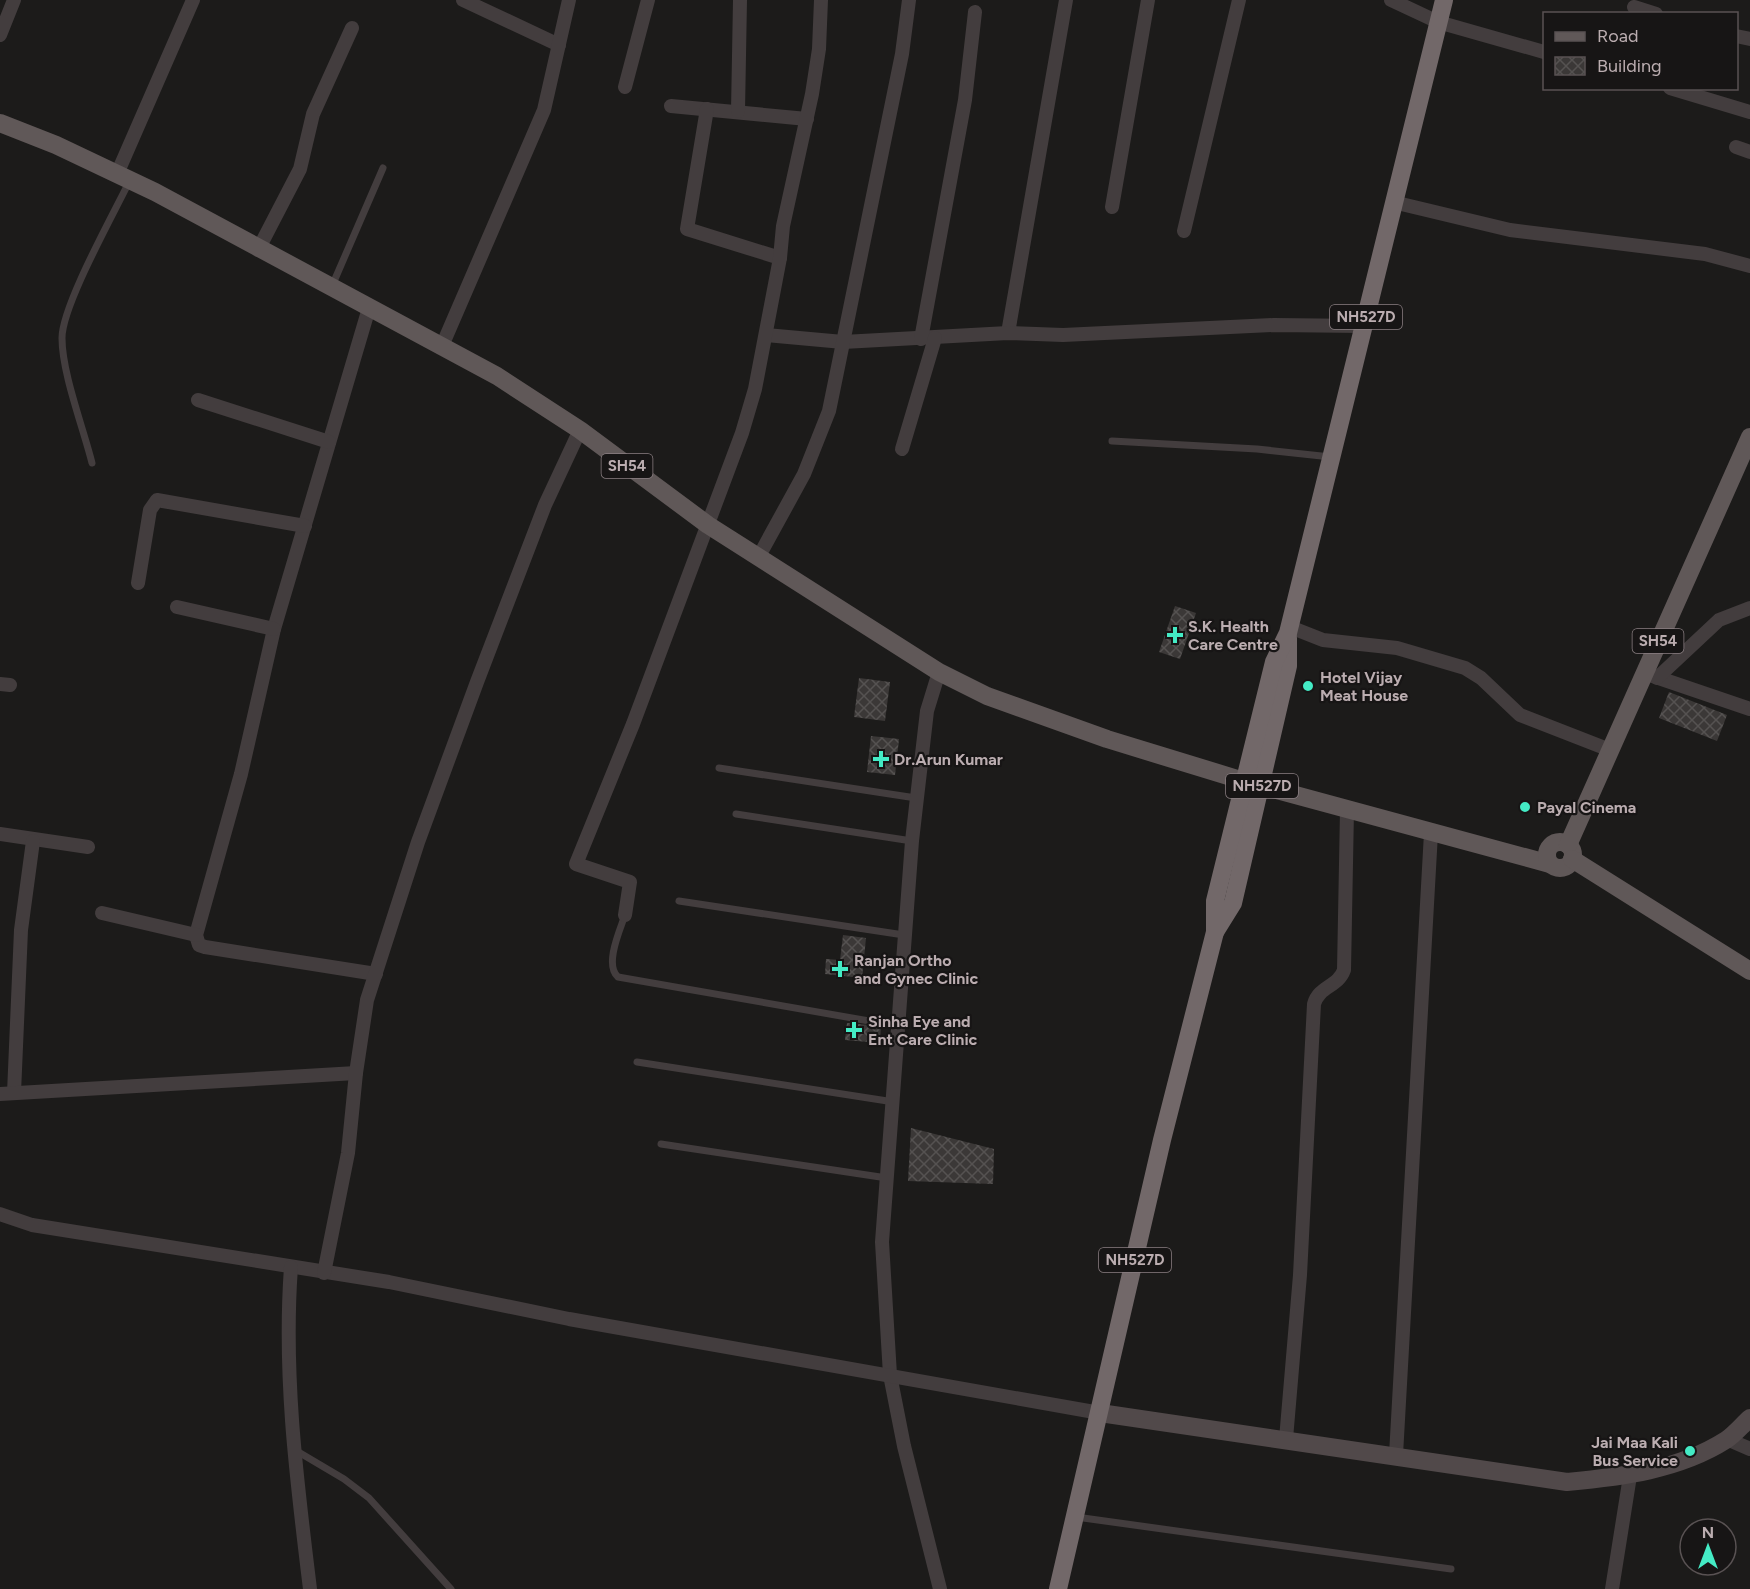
<svg xmlns="http://www.w3.org/2000/svg" width="1750" height="1589" font-family="Figtree,sans-serif">
<defs>
<pattern id="building-cross-hatch" width="8" height="8" patternUnits="userSpaceOnUse" patternTransform="scale(1.5)"><rect width="8" height="8" fill="#3b3837"/><path d="M0 0l8 8M0 8l8-8" fill="none" stroke="#555251"/></pattern>
</defs>
<rect width="100%" height="100%" fill="#1c1b1a"/>
<g fill="url(#building-cross-hatch)">
<path d="M1175,606L1196,613L1180,659L1159,652Z"/>
<path d="M859,678L890,682L885,721L854,717Z"/>
<path d="M1669,692L1727,715L1717,741L1659,718Z"/>
<path d="M871,736L899,739L895,775L867,772Z"/>
<path d="M843,935L866,938L862,978L825,974L826,959L840,960Z"/>
<path d="M847,1023L881,1026L880,1043L845,1040Z"/>
<path d="M911,1128L994,1149L993,1184L908,1181Z"/>
</g>
<g fill="none" stroke-linecap="round" stroke-linejoin="round">
<g stroke="#433d3e" stroke-width="7">
<path d="M332,286L383,168"/>
<path d="M1112,441L1257,449L1331,457"/>
<path d="M92,463C83,427 62,373 62,338C62,306 113,215 129,182"/>
<path d="M719,768L916,798"/>
<path d="M736,814L912,841"/>
<path d="M679,901L904,935"/>
<path d="M625,915C620,930 604,965 618,977L898,1026"/>
<path d="M637,1062L894,1102"/>
<path d="M661,1144L887,1178"/>
<path d="M295,1450L344,1479L369,1498L451,1589"/>
<path d="M1076,1517L1451,1569"/>
</g>
<g stroke="#433d3e" stroke-width="14">
<path d="M463,0L559,45"/>
<path d="M1391,0L1438,22L1544,52"/>
<path d="M1634,7L1656,14"/>
<path d="M0,35L14,0"/>
<path d="M1736,36L1750,39"/>
<path d="M625,87L648,0"/>
<path d="M1670,88L1750,112"/>
<path d="M671,106L807,119"/>
<path d="M707,109L687,229L780,258"/>
<path d="M738,111L740,0"/>
<path d="M1736,147L1750,152"/>
<path d="M117,174L193,0"/>
<path d="M1393,202L1510,230L1705,254L1750,266"/>
<path d="M1112,207L1148,0"/>
<path d="M1184,231L1239,0"/>
<path d="M258,250L300,169L313,114L352,28"/>
<path d="M369,308L274,629L241,774L196,935L199,945L205,947L376,974"/>
<path d="M1008,333L1066,0"/>
<path d="M766,335L843,342L1008,333L1063,335L1274,325L1363,326"/>
<path d="M921,339L965,100L975,12"/>
<path d="M442,346L544,110L569,0"/>
<path d="M198,400L329,442"/>
<path d="M902,449L935,338"/>
<path d="M758,558L804,474L829,411L902,54L909,0"/>
<path d="M138,583L150,510L157,500L305,526"/>
<path d="M177,607L274,629"/>
<path d="M1290,627L1323,640L1397,648L1465,668L1481,678L1520,715L1610,750"/>
<path d="M939,672L927,711L912,841L882,1242L890,1375L904,1446L940,1589"/>
<path d="M1650,675L1750,709"/>
<path d="M1657,678L1719,620L1750,608"/>
<path d="M0,684L10,685"/>
<path d="M0,834L88,847"/>
<path d="M102,913L196,935"/>
<path d="M625,915L630,882L576,864L633,724L742,433L755,389L780,258L783,226L812,94L819,49L821,0"/>
<path d="M14,1093L21,930L33,841"/>
<path d="M0,1094L356,1073"/>
<path d="M0,1214L32,1225L389,1282L569,1319L1100,1413"/>
<path d="M291,1267C283,1375 297,1482 310,1589"/>
<path d="M324,1273L348,1153L356,1073L367,1000L418,842L477,682L545,505L580,430"/>
<path d="M1286,1439L1300,1275L1314,1004C1319,986 1338,987 1344,970L1347,810"/>
<path d="M1727,1439L1750,1449"/>
<path d="M1396,1455L1431,833"/>
<path d="M1612,1589L1630,1476"/>
</g>
<path stroke="#51494a" stroke-width="18" d="M1100,1413L1567,1482C1621,1477 1679,1470 1726,1440C1735,1434 1742,1425 1750,1418"/>
<g stroke="#605858" stroke-width="18">
<path d="M0,123L56,145L155,192L497,376L580,430L708,525L939,672L987,696L1107,739L1244,781L1550,864"/>
<circle cx="1560" cy="855" r="13"/>
<path d="M1568,845L1750,437"/>
<path d="M1572,859L1750,971"/>
</g>
<g stroke="#726869" stroke-width="18">
<path d="M1215,932L1233,903L1288,666V638"/>
<path d="M1058,1589L1162,1140L1215,932V901L1274,662L1288,633L1444,0"/>
</g>
</g>
<g fill="#44ebc5" stroke="#171515" stroke-width="2">
<path d="M1172 626h6v6h6v6h-6v6h-6v-6h-6v-6h6z"/>
<circle cx="1308" cy="686" r="6"/>
<path d="M878 750h6v6h6v6h-6v6h-6v-6h-6v-6h6z"/>
<circle cx="1525" cy="807" r="6"/>
<path d="M837 960h6v6h6v6h-6v6h-6v-6h-6v-6h6z"/>
<path d="M851 1021h6v6h6v6h-6v6h-6v-6h-6v-6h6z"/>
<circle cx="1690" cy="1451" r="6"/>
</g>
<g text-anchor="middle" stroke-width="4.5" stroke-linejoin="round" paint-order="stroke">
<g fill="#171515" stroke="#8a7f82" stroke-width="1.5">
<rect x="1330" y="305" width="72" height="24" rx="4.5"/>
<rect x="601.5" y="454" width="51" height="24" rx="4.5"/>
<rect x="1632.5" y="629" width="51" height="24" rx="4.5"/>
<rect x="1226" y="774" width="72" height="24" rx="4.5"/>
<rect x="1099" y="1248" width="72" height="24" rx="4.5"/>
</g>
<g font-size="15" font-weight="bold" fill="#bbadb0">
<text x="1366" y="322">NH527D</text>
<text x="627" y="471">SH54</text>
<text x="1658" y="646">SH54</text>
<text x="1262" y="791">NH527D</text>
<text x="1135" y="1265">NH527D</text>
</g>
<g font-size="16" font-weight="bold" fill="#bbadb0" stroke="#171515" text-anchor="start">
<text x="1188" y="632">S.K. Health<tspan x="1188" dy="18">Care Centre</tspan></text>
<text x="1320" y="683">Hotel Vijay<tspan x="1320" dy="18">Meat House</tspan></text>
<text x="894" y="765">Dr.Arun Kumar</text>
<text x="1537" y="813">Payal Cinema</text>
<text x="854" y="966">Ranjan Ortho<tspan x="854" dy="18">and Gynec Clinic</tspan></text>
<text x="868" y="1027">Sinha Eye and<tspan x="868" dy="18">Ent Care Clinic</tspan></text>
<text x="1678" y="1448" text-anchor="end">Jai Maa Kali<tspan x="1678" dy="18">Bus Service</tspan></text>
</g>
</g>
<rect x="1543" y="12" width="195" height="78" fill="#171515" stroke="#595253" stroke-width="1.5"/>
<rect x="1555" y="32" width="30" height="9" fill="#605858" stroke="#595253" stroke-width="1.5"/>
<text x="1597" y="42" font-size="18" fill="#bbadb0">Road</text>
<rect x="1555" y="57" width="30" height="18" fill="url(#building-cross-hatch)" stroke="#595253" stroke-width="1.5"/>
<text x="1597" y="72" font-size="18" fill="#bbadb0">Building</text>
<g transform="translate(1708 1547)"><circle r="28" fill="#171515" stroke="#595253" stroke-width="1.5"/>
<path d="M0-4.5L10 22L0 15L-10 22Z" fill="#44ebc5"/>
<text y="-9" font-size="16" font-weight="bold" text-anchor="middle" fill="#bbadb0">N</text>
</g>
</svg>
